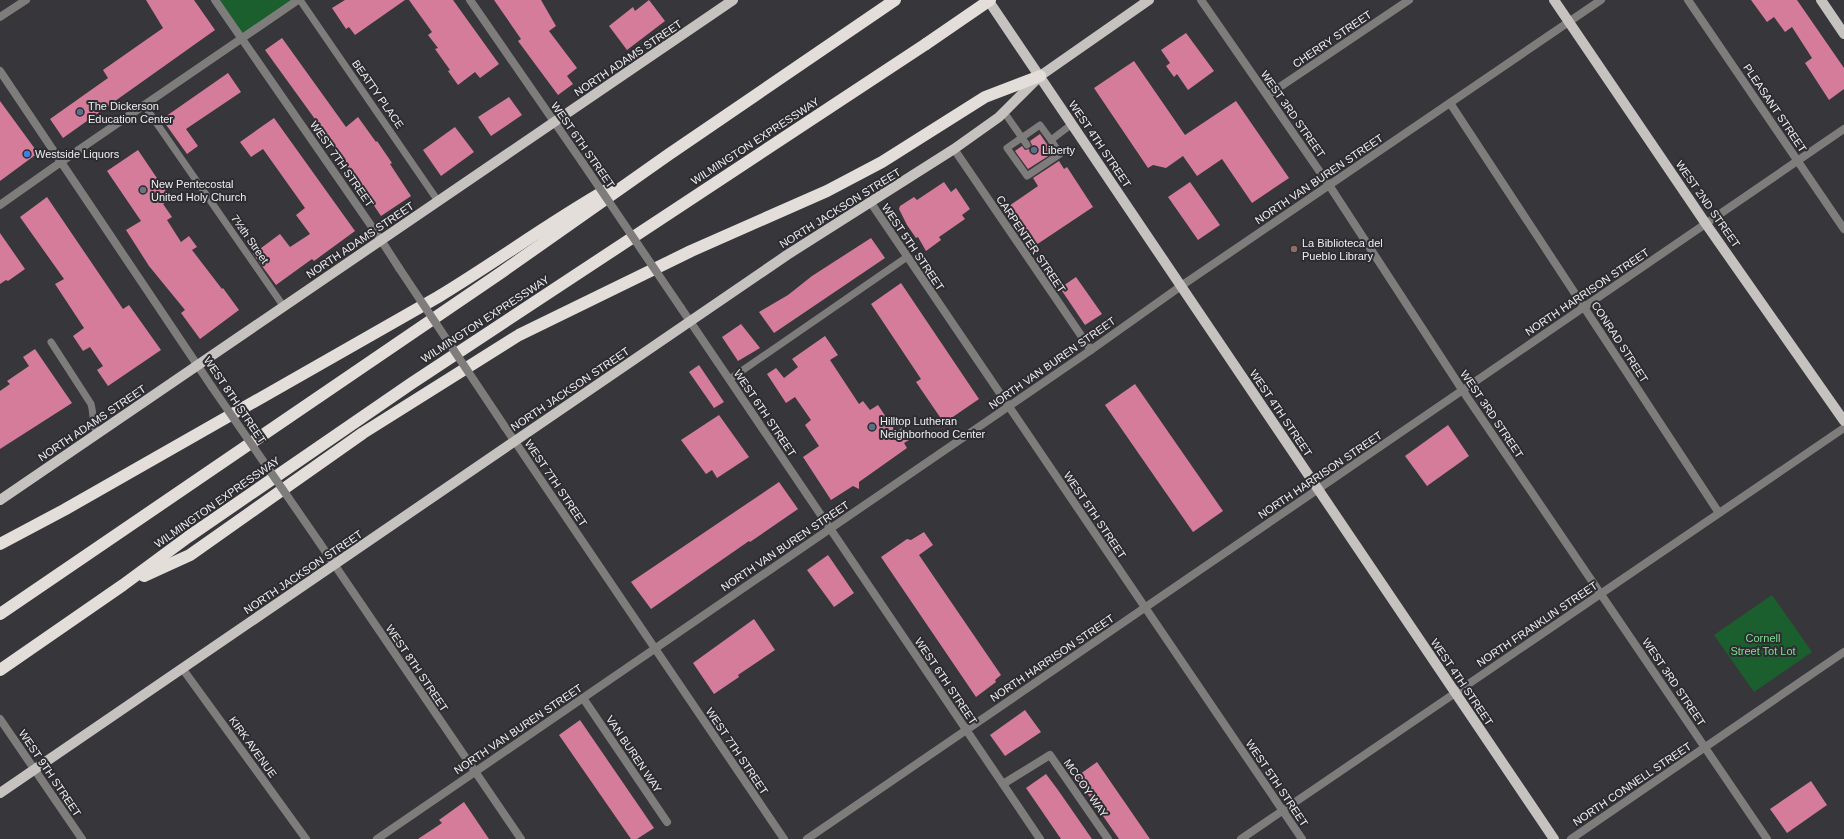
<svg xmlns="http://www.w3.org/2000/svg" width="1844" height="839" font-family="Arial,sans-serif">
<rect width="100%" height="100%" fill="#37373b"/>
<g fill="#1c5f2e">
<path d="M215,0H298L241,38Z"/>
<path d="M1772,595L1812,652L1754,692L1714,635Z"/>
</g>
<g fill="#d47c9a">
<path d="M146,0H194L215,30L63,138L50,119L108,78L103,70L163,28Z"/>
<path d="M345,0H405L355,35L349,27L346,29L332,8Z"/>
<path d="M409,0H453L499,64L480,78L475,72L458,85L448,71L450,70L435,49L438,48L428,35L432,32Z"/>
<path d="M494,0H541L556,26L549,31L577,68L567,76L573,84L558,95L518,41L521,39Z"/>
<path d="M649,0L665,21L627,50L609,26L633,7L635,11Z"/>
<path d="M1751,0H1797L1844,68V89L1829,100L1805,63L1812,58L1792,27L1785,32L1774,17L1767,22Z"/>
<path d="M1186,33L1214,71L1188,90L1177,74L1174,77L1166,66L1170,63L1161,50Z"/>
<path d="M282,38L346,127L358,117L376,142L377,141L392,163L390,164L411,196L381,216L345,163L346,162L265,50Z"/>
<path d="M1134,61L1185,135L1236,101L1289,178L1252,203L1222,159L1197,176L1183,156L1166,168L1153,165L1148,168L1094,88Z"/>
<path d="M228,73L241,92L186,129L198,146L187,154L162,119Z"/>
<path d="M509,97L522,115L491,136L478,117Z"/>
<path d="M0,101L38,153L0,181Z"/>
<path d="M274,118L355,231L314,261L312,259L276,285L253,254L280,234L290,247L310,234L296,215L305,208L263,149L251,157L240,142Z"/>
<path d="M455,127L474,152L441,176L423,150Z"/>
<path d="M1040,134L1053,153L1028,169L1015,151L1022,146L1025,150L1030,149L1032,145L1030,141Z"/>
<path d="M138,150L171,199L163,204L172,217L167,220L181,242L189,236L197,247L192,250L222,289L223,288L239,310L200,339L181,313L185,310L149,266L126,230L141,221L107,171Z"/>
<path d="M1059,161L1064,169L1067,167L1093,207L1033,247L1006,208L1038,186L1033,178Z"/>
<path d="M944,182L951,192L956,188L970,209L962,215L965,219L939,237L941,240L926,251L918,237L916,238L907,225L899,209L900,206L914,197L917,200Z"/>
<path d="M1190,182L1220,225L1198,240L1168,197Z"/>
<path d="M47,197L123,309L129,305L161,350L108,386L97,370L103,366L90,347L83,351L73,336L84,328L55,284L64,279L20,217Z"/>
<path d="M0,233L25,269L8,281L6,280L0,284Z"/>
<path d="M871,238L885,258L774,333L759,312L788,295L812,276Z"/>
<path d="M1076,277L1102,314L1085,325L1060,288Z"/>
<path d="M901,283L979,399L944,423L916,382L921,379L871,304Z"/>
<path d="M741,324L760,348L738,361L722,337Z"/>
<path d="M825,336L838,355L830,360L859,404L863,401L870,410L878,405L896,432L902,428L909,440L904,443L907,448L859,482V489L853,486L831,500L803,457L819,446L805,425L811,420L795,397L786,403L767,374L776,368L784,378L798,367L792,359Z"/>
<path d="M35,349L72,403L0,449V391L10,384L7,381L29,366L23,357Z"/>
<path d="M699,365L724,402L714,408L689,372Z"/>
<path d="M1135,384L1223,511L1193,532L1105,405Z"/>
<path d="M719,415L749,457L717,478L712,470L706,474L681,440Z"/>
<path d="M1448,425L1469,456L1427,486L1405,456Z"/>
<path d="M779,482L798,509L750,542L749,541L651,609L631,582Z"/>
<path d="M924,532L933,545L919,555L1001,675L995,680L996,682L976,697L881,557L907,539L911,540Z"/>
<path d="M828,555L854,593L834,607L807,570Z"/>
<path d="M754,619L775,650L738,675L739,677L714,694L693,663Z"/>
<path d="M1025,710L1041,732L1005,756L990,735Z"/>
<path d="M580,720L654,828L637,839H631L559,735Z"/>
<path d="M1097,762L1150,839H1119L1076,777Z"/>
<path d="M1046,774L1058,790L1092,839H1061L1026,788Z"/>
<path d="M1811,781L1827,805L1787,833L1770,809Z"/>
<path d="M464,802L489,839H418L442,823L439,820Z"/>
</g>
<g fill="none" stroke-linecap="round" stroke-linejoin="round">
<g stroke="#7f7d7c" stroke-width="7">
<path d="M300,0L438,201"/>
<path d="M144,105L284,307"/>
<path d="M1004,112L1027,145"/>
<path d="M1051,140L1060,154L1027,176L1007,148L1040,125L1051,140L1072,124"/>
<path d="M51,342L91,404C94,415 92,423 97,434"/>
<path d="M730,379L907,257"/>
</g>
<g stroke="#7f7d7c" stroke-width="8">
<path d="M215,0L381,240L399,268"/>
<path d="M470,0L582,162"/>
<path d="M1201,0L1329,185L1463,391L1767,839"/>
<path d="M1688,0L1844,229"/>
<path d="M0,17L26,0"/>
<path d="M0,71L212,387"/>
<path d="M1268,95L1409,0"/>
<path d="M1450,103L1719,513"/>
<path d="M954,149L1091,350"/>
<path d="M871,203L1302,839"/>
<path d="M0,205L61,162L298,0"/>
<path d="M681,308L1040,839"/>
<path d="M505,427L784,839"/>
<path d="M319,542L521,839"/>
<path d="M182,668L306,839"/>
<path d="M583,698L667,822"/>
<path d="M0,719L82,839"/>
<path d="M1003,784L1050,755L1108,839"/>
<path d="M377,839L1091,350L1181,286L1601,0"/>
<path d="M807,839L1844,129"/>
<path d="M1241,839L1844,428"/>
<path d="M1571,839L1844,652"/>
</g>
<g stroke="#c6c2bf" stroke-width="10">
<path d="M988,0L1554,839"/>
<path d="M1554,0L1706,224L1844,421"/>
<path d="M1821,0L1844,34"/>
<path d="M0,500L733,0"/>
<path d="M0,793L787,255L954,149L999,117L1040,76L1149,0"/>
</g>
<g stroke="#e3deda" stroke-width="12">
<path d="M0,544L64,510L438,297C496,262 550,222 608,189"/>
<path d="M144,576L190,555L363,433L519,335L691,251L827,191L882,162L985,97L1040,76"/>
<path d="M0,614L502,272L668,155L895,0"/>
<path d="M0,670L123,585L188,537L412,383L926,44"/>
</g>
<g stroke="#7f7d7c" stroke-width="8">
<path d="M582,162L681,308"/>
<path d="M399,268L505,427"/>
<path d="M212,387L319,542"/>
</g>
<path stroke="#e3deda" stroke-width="12" d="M926,44L990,0"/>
</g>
<g fill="#5c6f8a" stroke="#2d2d31" stroke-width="1.5">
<circle cx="80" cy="112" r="4"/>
<circle cx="1034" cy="150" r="4"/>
<circle cx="872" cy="427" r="4"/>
</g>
<circle fill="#3f7fe0" stroke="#2d2d31" stroke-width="1.5" cx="27" cy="154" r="4"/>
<circle fill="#6b7280" stroke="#2d2d31" stroke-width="1.5" cx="143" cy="190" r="4"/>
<circle fill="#8d6e63" stroke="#2d2d31" stroke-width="1.5" cx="1294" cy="249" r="4"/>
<g text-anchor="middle" stroke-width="4" stroke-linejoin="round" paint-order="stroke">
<g font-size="11" fill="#eeeef1" stroke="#2d2d31">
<text transform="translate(1332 39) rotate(-34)" y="4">CHERRY STREET</text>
<text transform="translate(628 58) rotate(-34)" y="4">NORTH ADAMS STREET</text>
<text transform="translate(378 94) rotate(55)" y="4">BEATTY PLACE</text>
<text transform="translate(1775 108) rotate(56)" y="4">PLEASANT STREET</text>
<text transform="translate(1293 114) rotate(55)" y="4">WEST 3RD STREET</text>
<text transform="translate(755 141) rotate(-33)" y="4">WILMINGTON EXPRESSWAY</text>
<text transform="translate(1100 144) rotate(56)" y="4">WEST 4TH STREET</text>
<text transform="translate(583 145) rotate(55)" y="4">WEST 6TH STREET</text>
<text transform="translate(342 164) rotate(55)" y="4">WEST 7TH STREET</text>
<text transform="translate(1319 179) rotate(-34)" y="4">NORTH VAN BUREN STREET</text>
<text transform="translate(1708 204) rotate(55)" y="4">WEST 2ND STREET</text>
<text transform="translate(840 208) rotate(-32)" y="4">NORTH JACKSON STREET</text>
<text transform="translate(250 239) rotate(55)" y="4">7½th Street</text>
<text transform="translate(360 240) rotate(-34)" y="4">NORTH ADAMS STREET</text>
<text transform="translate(1031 244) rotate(56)" y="4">CARPENTER STREET</text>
<text transform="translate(913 247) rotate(56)" y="4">WEST 5TH STREET</text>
<text transform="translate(1587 292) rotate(-34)" y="4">NORTH HARRISON STREET</text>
<text transform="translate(485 319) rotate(-33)" y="4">WILMINGTON EXPRESSWAY</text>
<text transform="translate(1620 342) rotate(57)" y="4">CONRAD STREET</text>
<text transform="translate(1052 363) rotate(-35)" y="4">NORTH VAN BUREN STREET</text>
<text transform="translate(570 389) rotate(-34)" y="4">NORTH JACKSON STREET</text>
<text transform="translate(235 400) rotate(56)" y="4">WEST 8TH STREET</text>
<text transform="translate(765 413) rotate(56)" y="4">WEST 6TH STREET</text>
<text transform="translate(1281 413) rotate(56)" y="4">WEST 4TH STREET</text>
<text transform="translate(1492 414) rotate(56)" y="4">WEST 3RD STREET</text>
<text transform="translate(92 423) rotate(-34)" y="4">NORTH ADAMS STREET</text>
<text transform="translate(1320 475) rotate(-34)" y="4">NORTH HARRISON STREET</text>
<text transform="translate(556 483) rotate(56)" y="4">WEST 7TH STREET</text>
<text transform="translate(217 502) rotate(-35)" y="4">WILMINGTON EXPRESSWAY</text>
<text transform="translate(1095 515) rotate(56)" y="4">WEST 5TH STREET</text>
<text transform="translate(785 546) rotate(-34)" y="4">NORTH VAN BUREN STREET</text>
<text transform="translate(303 572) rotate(-34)" y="4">NORTH JACKSON STREET</text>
<text transform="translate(1537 624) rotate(-34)" y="4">NORTH FRANKLIN STREET</text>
<text transform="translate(1052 658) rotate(-34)" y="4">NORTH HARRISON STREET</text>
<text transform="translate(417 668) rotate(56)" y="4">WEST 8TH STREET</text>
<text transform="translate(946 681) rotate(56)" y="4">WEST 6TH STREET</text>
<text transform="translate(1462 682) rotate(56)" y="4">WEST 4TH STREET</text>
<text transform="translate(1674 682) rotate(56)" y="4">WEST 3RD STREET</text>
<text transform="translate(518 729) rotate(-34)" y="4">NORTH VAN BUREN STREET</text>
<text transform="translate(253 747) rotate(54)" y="4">KIRK AVENUE</text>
<text transform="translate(737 751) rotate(56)" y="4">WEST 7TH STREET</text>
<text transform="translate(634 754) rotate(56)" y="4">VAN BUREN WAY</text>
<text transform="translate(50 773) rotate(56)" y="4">WEST 9TH STREET</text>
<text transform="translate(1277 783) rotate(56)" y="4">WEST 5TH STREET</text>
<text transform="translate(1632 784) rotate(-34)" y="4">NORTH CONNELL STREET</text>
<text transform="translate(1086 788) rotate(55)" y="4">MCCOY WAY</text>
</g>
<g font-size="11" fill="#eeeef1" stroke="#2d2d31" text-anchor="start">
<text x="88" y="110">The Dickerson<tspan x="88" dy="13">Education Center</tspan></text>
<text x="1042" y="154">Liberty</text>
<text x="35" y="158">Westside Liquors</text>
<text x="151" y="188">New Pentecostal<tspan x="151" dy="13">United Holy Church</tspan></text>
<text x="1302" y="247">La Biblioteca del<tspan x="1302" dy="13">Pueblo Library</tspan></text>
<text x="880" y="425">Hilltop Lutheran<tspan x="880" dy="13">Neighborhood Center</tspan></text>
</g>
<g font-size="11" fill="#7ddf91" stroke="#2d2d31">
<text x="1763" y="642">Cornell<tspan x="1763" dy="13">Street Tot Lot</tspan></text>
</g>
</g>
</svg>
